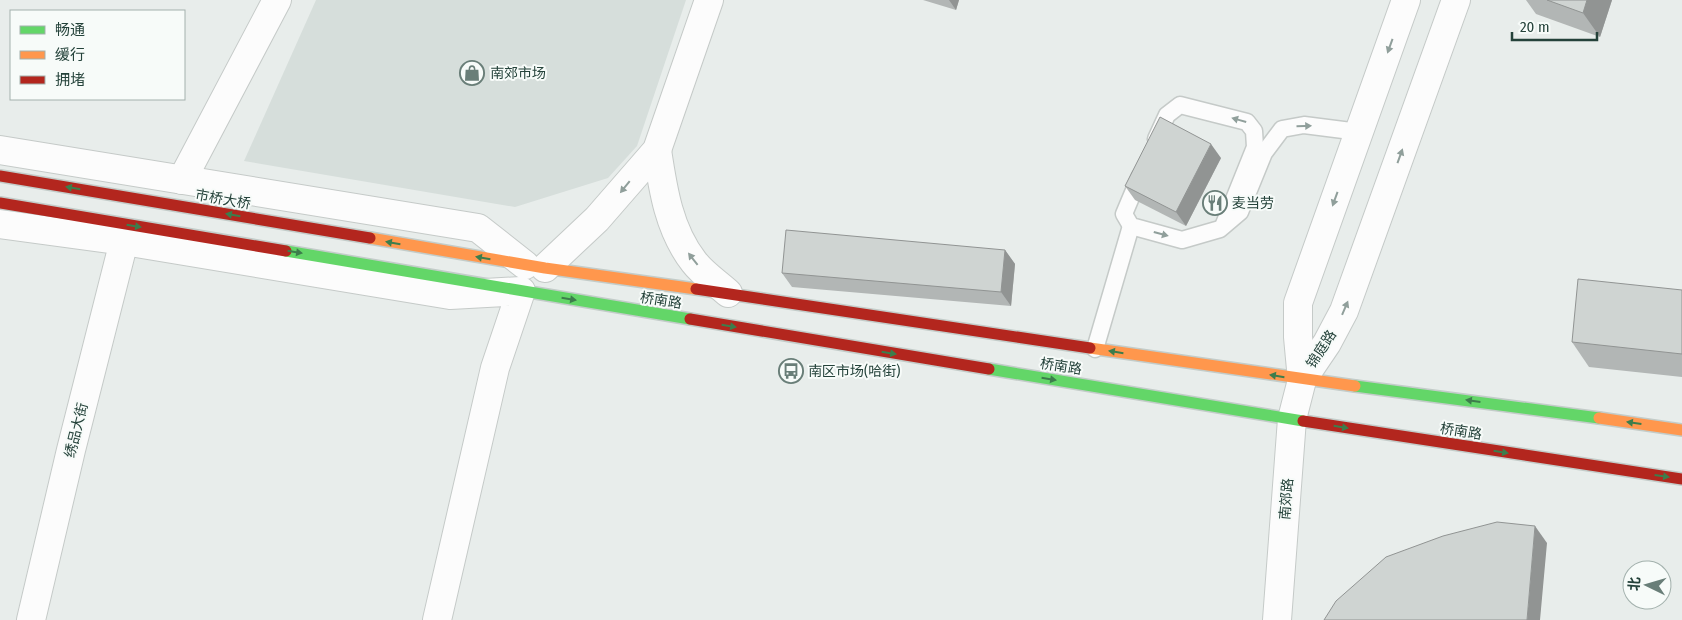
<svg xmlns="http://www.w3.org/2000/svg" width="1682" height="620" font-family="'Fira Sans Condensed','Noto Sans SC',sans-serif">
<rect width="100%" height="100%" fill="#e8edeb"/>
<path fill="#d6dedb" d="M316,0H686L637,146L608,178L515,207L244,161Z"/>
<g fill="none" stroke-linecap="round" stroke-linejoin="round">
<defs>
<g id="lane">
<path d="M1156,139L1167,115L1180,105L1247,122L1254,131L1255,147L1224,224"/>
<path d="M1140,176L1124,214L1131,226L1182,240L1220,229L1240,212L1264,153L1282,129L1304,125L1359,132"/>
<path d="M1095,349L1131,226"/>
</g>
<g id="street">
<path d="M0,150L478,228L525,265"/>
<path d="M657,150C663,190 669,230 694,262C703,274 717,283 728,293"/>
<path d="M182,180L277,0"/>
<path d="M0,224L124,241L450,295L521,291L495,368L437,620"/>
<path d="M545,268L597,219L657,150L709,0"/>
<path d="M1302,380L1327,343L1344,311L1456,0"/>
<path d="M31,620L71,450L124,241"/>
<path d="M1277,620L1292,419L1302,380L1298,337V303L1406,0"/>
</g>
<g id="fast">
<path d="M286,251L690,319"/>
<path d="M989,369L1303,421"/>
<path d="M1355,386L1599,418"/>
</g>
<g id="slow">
<path d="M370,238L545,268L696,289"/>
<path d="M1090,348L1355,386"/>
<path d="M1599,418L1682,430"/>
</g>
<g id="jam">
<path d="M0,176L370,238"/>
<path d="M0,203L286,251"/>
<path d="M696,289L1090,348"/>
<path d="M690,319L989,369"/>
<path d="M1303,421L1682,479"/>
</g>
</defs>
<use href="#lane" stroke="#c5cac8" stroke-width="19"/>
<use href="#street" stroke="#c5cac8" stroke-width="30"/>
<use href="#fast" stroke="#c3ccc9" stroke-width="14"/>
<use href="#slow" stroke="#c3ccc9" stroke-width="14"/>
<use href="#jam" stroke="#c3ccc9" stroke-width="14"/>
<use href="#lane" stroke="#fcfcfc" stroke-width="16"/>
<use href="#street" stroke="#fcfcfc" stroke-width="28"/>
<use href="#fast" stroke="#63d668" stroke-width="11"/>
<use href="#slow" stroke="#ff974d" stroke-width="11"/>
<use href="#jam" stroke="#b3261e" stroke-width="11"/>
</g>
<g fill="#b2b6b5">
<path d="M923,0H959L956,10Z"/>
<path d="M1526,0H1612L1600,37L1536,14Z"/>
<path d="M1221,158L1186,226L1135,200L1125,186Z"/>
<path d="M1005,250L1015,264L1011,306L792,287L782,273Z"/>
<path d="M1682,290V377L1589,367L1572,342Z"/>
</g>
<g fill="#919493">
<path d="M949,0H959L956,10Z"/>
<path d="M1587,0H1612L1600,37L1583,13Z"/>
<path d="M1211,144L1221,158L1186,226L1176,212Z"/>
<path d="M1005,250L1015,264L1011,306L1001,292Z"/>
<path d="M1535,526L1547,543L1540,620H1527Z"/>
</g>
<g fill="#cfd4d2" stroke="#919493">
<path d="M1547,0H1587L1583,13Z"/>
<path d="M1160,117L1211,144L1176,212L1125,186Z"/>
<path d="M786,230L1005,250L1001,292L782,273Z"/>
<path d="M1578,279L1682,290V354L1572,342Z"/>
<path d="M1497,522L1535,526L1527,620H1324L1336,601L1386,557L1443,536Z"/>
</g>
<defs><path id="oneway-solid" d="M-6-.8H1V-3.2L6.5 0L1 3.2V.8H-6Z" transform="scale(1.25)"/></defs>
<g fill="#909f9b">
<use href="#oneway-solid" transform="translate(1390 46) rotate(110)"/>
<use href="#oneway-solid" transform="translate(1239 120) rotate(-164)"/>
<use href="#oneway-solid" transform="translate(1304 126) rotate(-2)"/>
<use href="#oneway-solid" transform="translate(1400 156) rotate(-70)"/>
<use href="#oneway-solid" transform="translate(625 187) rotate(129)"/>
<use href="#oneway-solid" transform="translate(1335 199) rotate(110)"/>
<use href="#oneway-solid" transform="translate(1161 234) rotate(15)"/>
<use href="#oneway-solid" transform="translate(693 259) rotate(-128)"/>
<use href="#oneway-solid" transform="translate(1345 308) rotate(-67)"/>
</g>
<g fill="#3d7d4c">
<use href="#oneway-solid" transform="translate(73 188) rotate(-170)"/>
<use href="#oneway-solid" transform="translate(233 215) rotate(-170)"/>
<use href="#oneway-solid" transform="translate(134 226) rotate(9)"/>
<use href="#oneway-solid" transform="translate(393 243) rotate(-170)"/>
<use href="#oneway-solid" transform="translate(295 252) rotate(9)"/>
<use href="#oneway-solid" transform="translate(483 258) rotate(-170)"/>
<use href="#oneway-solid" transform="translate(569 299) rotate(9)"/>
<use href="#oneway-solid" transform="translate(729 326) rotate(9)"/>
<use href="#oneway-solid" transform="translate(1116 352) rotate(-171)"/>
<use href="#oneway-solid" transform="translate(889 353) rotate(9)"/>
<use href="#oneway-solid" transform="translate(1277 376) rotate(-171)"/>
<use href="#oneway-solid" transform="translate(1049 379) rotate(9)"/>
<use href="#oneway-solid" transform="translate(1473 401) rotate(-172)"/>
<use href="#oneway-solid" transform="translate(1634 423) rotate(-172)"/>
<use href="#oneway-solid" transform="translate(1341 427) rotate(9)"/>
<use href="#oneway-solid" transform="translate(1501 452) rotate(9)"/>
<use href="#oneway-solid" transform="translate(1662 476) rotate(8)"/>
</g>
<defs>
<symbol id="shop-ring" viewBox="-11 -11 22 22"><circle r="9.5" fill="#f7fbf9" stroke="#697e78" stroke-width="1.5"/><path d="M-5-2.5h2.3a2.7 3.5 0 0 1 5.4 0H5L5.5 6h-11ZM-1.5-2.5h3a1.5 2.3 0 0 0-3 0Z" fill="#697e78"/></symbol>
<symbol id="restaurant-ring" viewBox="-11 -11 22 22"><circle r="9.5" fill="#f7fbf9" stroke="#697e78" stroke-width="1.5"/><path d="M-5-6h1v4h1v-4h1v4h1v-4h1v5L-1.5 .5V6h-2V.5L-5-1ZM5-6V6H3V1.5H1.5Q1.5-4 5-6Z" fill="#697e78"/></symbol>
<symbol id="bus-ring" viewBox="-11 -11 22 22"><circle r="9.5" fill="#f7fbf9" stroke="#697e78" stroke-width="1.5"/><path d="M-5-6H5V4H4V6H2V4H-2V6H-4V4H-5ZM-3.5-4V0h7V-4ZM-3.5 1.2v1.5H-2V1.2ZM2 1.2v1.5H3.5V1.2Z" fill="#697e78"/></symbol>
</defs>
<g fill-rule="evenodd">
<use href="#shop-ring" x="458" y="59" width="28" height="28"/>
<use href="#restaurant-ring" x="1201" y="189" width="28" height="28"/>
<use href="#bus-ring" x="777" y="357" width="28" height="28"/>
</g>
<g text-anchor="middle" stroke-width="4" stroke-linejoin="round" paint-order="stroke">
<g font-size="14" fill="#24423a" stroke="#f7fbf9" text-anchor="start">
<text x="490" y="78">南郊市场</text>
<text x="1232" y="208">麦当劳</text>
<text x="808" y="376">南区市场(哈街)</text>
</g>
<g font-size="14" fill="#24423a" stroke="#f7fbf9">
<text transform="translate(223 199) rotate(10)" y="5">市桥大桥</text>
<text transform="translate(661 300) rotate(9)" y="5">桥南路</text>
<text transform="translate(1321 349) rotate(-57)" y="5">锦庭路</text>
<text transform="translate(1061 366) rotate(9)" y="5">桥南路</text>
<text transform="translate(76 430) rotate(-76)" y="5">绣品大街</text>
<text transform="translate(1461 431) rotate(9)" y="5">桥南路</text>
<text transform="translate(1286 499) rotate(-85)" y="5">南郊路</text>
</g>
</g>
<rect x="10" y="10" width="175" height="90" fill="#f7fbf9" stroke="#a3b1ad"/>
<rect x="20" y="26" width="25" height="8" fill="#63d668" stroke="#a3b1ad"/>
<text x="55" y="35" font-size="15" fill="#24423a">畅通</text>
<rect x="20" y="51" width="25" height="8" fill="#ff974d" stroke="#a3b1ad"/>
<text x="55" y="60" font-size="15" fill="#24423a">缓行</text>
<rect x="20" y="76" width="25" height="8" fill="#b3261e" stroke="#a3b1ad"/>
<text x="55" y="85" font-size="15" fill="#24423a">拥堵</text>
<g transform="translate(1647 585) rotate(275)"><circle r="24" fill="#f7fbf9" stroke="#a3b1ad"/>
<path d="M0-4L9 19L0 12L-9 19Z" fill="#697e78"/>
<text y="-8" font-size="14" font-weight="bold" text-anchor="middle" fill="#24423a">北</text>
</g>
<path d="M1512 32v8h85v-8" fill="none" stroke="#24423a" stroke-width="2.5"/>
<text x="1520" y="32" font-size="15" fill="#24423a" stroke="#f7fbf9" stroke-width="4" paint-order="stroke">20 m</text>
</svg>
